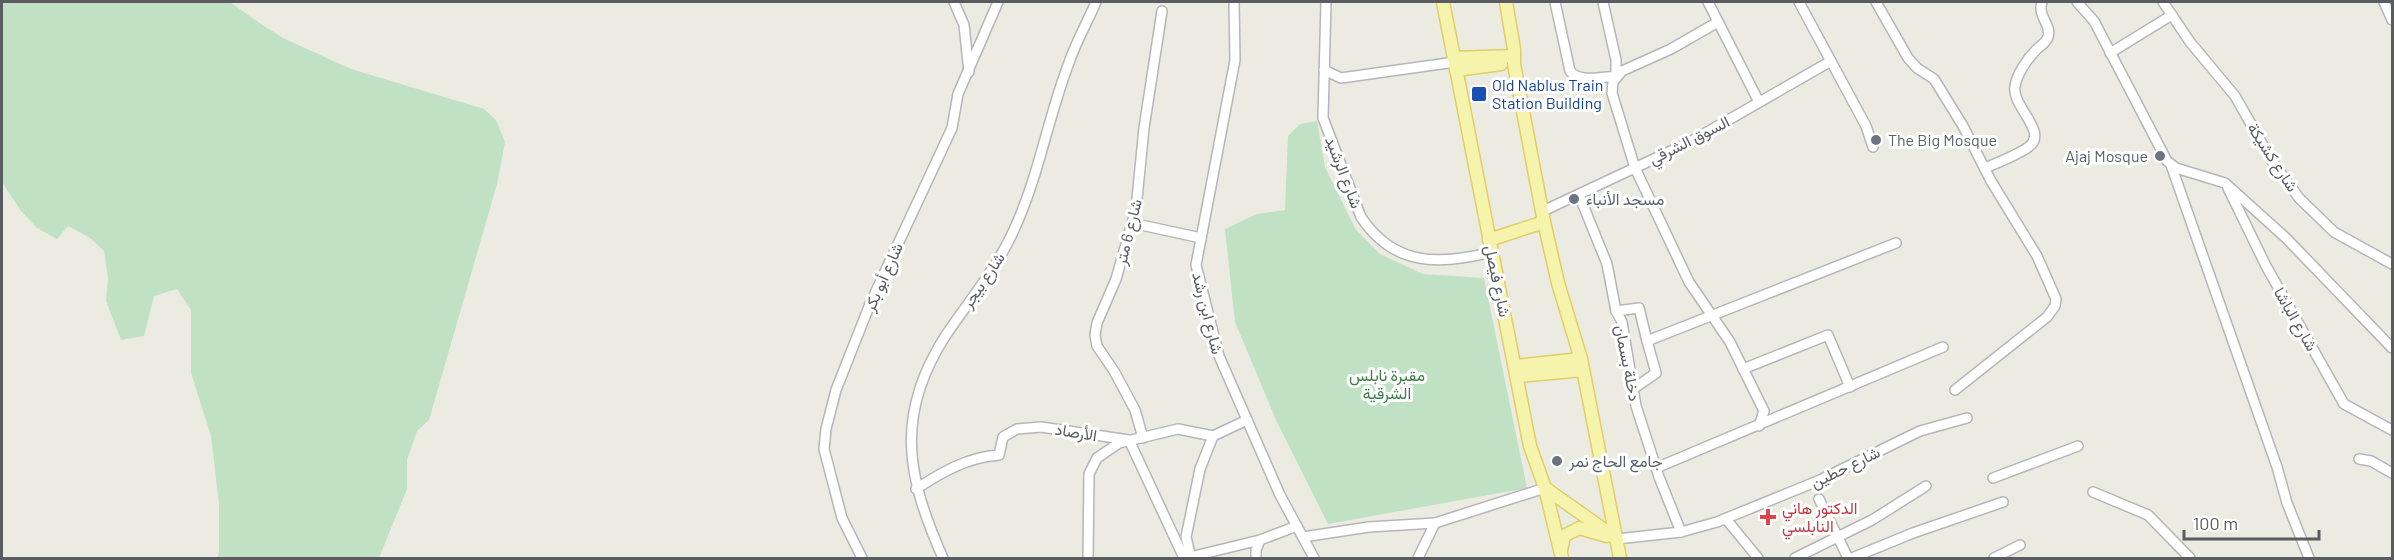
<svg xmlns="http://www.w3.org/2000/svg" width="2394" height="560" font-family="Barlow,Vazirmatn,sans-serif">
<rect width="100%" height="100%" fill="#ebebe2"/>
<g fill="#c1e1c5">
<path d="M2,2H230L255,20L283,38L351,69L484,109L496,120L505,142L497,184L429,420L417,431L407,460V489L379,558H217L219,552V503L211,436L191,373V310L177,289L154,296L144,336L121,340L106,301L108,278L104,251L90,238L68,226L57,239L37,228L21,211L2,182Z"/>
<path d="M1317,121L1325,167L1356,230L1380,254L1423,274L1484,278L1527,488L1328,524L1276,420L1235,322L1225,229L1257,214L1285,210L1288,136L1300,124Z"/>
</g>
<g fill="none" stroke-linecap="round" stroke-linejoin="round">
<defs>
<g id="minor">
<path d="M954,2L964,25L969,72"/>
<path d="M1234,2L1235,60L1196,265L1219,356L1280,495L1314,558"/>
<path d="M1326,2L1323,118L1361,217C1394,267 1440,265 1492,252"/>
<path d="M1555,2L1570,71C1579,83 1602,77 1616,76V60L1603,2"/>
<path d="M1708,2L1759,102"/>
<path d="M1799,2L1866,126L1873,147"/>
<path d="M1876,2L1908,58L1917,68L1934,79L1963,126L1991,181L2037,256L2056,299L2055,306L2047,317L1955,390"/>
<path d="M2077,2L2094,21L2167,161L2176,168L2225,183L2286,238L2392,348"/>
<path d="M2163,2L2190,42L2235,96L2272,161L2299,198L2334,232L2392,264"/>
<path d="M2384,2L2392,20"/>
<path d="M1718,22L1671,49L1622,71L1613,82L1612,93L1635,168L1689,282L1730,342L1764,411L1759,426"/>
<path d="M2110,53L2172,15"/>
<path d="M1324,70L1341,78L1455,62"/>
<path d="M2171,165L2277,467L2287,503L2309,558"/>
<path d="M1985,168C1999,162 2015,156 2027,148C2051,133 2011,107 2015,86C2017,74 2027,59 2036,50C2040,46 2046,43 2048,37C2052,24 2037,17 2042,2"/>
<path d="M2228,188L2266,266L2344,404L2392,430"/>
<path d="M1579,195L1607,264L1616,311L1622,322L1636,406L1659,477L1681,532"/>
<path d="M1543,211L1690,142L1831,61"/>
<path d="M1132,223L1201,238"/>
<path d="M1616,311L1639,308L1647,341"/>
<path d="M1743,369L1828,335L1850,387"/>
<path d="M1633,389L1656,373L1647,341L1896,243"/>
<path d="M1143,438L1135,410L1114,371L1097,346L1095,335L1097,323L1116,279L1136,209L1144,128L1162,11"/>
<path d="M2359,459L2371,461L2392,473"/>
<path d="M1656,468L1943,347"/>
<path d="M1993,478L2078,446"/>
<path d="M916,489C942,472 968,457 999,455L1003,437L1017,429L1041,427L1129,440L1184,558"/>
<path d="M2093,492L2148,515L2190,558"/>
<path d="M1819,499L1848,558"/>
<path d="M1726,519L1758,558"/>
<path d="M1303,537L1369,527L1435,523L1545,488"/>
<path d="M1617,539L1681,532L1717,522L1820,480L1920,431L1967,418"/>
<path d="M1190,557L1260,540"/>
<path d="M862,558L842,518L824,449L826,429L836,390L870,304L952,128L958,94L998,2"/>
<path d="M943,558C907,477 894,415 946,335C969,301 996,269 1013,232C1039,177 1048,116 1070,60C1077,40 1088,21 1096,2"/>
<path d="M1088,558L1089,474L1097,458L1119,443L1178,429L1213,436"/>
<path d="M1191,558L1186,537L1200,469L1213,436L1247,420"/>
<path d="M1256,558V550L1260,540L1297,526"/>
<path d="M1418,558L1435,523"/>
<path d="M1795,558L1872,520L1926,486"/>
<path d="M1852,558L1913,533L2003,502"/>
<path d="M1994,558L2020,545"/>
</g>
<g id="major">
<path d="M1443,2L1530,446L1545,488L1562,558"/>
<path d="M1506,2L1514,49V64L1544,222L1558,283L1581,359L1620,558"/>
<path d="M1454,58L1514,56"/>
<path d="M1456,70L1501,64"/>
<path d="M1489,240L1544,222"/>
<path d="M1516,366L1581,359"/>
<path d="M1518,376L1583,370"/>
<path d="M1545,488L1617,539"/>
<path d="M1561,550L1564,536L1579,528L1607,536"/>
</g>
</defs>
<use href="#minor" stroke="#b4b6bb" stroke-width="12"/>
<use href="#major" stroke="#e1ce65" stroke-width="15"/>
<use href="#minor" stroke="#fff" stroke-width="9"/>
<use href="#major" stroke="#f6f3ad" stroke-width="12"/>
</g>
<rect fill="#1a4fb4" stroke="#fff" stroke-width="2" x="1471" y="86" width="16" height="16" rx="3"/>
<g fill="#6b7280" stroke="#fff" stroke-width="2">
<circle cx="1876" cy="140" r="6"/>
<circle cx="2160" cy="156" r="6"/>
<circle cx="1574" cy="199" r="6"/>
<circle cx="1557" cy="461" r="6"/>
</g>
<path fill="#e0444e" stroke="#fff" stroke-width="2" d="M1765 508h6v6h6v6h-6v6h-6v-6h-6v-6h6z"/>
<g text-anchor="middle" stroke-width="6" stroke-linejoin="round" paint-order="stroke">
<g font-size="16" fill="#164399" stroke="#fff" text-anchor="start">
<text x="1492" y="91">Old Nablus Train<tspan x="1492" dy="18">Station Building</tspan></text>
</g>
<g font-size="16" fill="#5a5c61" stroke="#fff">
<text transform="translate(1689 140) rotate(-27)" y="6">السوق الشرقي</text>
<text transform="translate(2273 157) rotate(57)" y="6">شارع كشيكة</text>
<text transform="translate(1344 172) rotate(69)" y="6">شارع الرشيد</text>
<text transform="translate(1128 232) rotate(-76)" y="6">شارع 6 متر</text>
<text transform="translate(883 277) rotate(-66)" y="6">شارع أبو بكر</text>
<text transform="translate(983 280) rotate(-56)" y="6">شارع بيجر</text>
<text transform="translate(1498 281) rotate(78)" y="6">شارع فيصل</text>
<text transform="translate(1208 313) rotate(76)" y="6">شارع ابن رشد</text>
<text transform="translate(2296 319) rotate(60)" y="6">شارع الباشا</text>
<text transform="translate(1628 363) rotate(79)" y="6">دخلة بسمان</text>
<text transform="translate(1076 432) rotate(9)" y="6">الأرصاد</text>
<text transform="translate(1845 467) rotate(-26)" y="6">شارع حطين</text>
</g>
<g font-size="16" fill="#5b616d" stroke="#fff" text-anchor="start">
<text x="1888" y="146">The Big Mosque</text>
<text x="2148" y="162" text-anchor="end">Ajaj Mosque</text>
<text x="1586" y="205">مسجد الأنباء</text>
<text x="1569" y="467">جامع الحاج نمر</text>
</g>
<g font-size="16" fill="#3d7d48" stroke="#fff">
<text x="1387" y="381">مقبرة نابلس<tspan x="1387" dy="18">الشرقية</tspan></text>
</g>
<g font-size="16" fill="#be3a42" stroke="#fff" text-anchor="start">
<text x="1782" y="514">الدكتور هاني<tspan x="1782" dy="18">النابلسي</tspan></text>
</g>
</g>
<rect width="2394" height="560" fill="none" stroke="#5a5c61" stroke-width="6"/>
<path d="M2184 530v9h135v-9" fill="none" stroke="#5a5c61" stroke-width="3"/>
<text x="2193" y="530" font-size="18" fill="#5a5c61" stroke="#ffffff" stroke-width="4.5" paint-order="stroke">100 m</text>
</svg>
